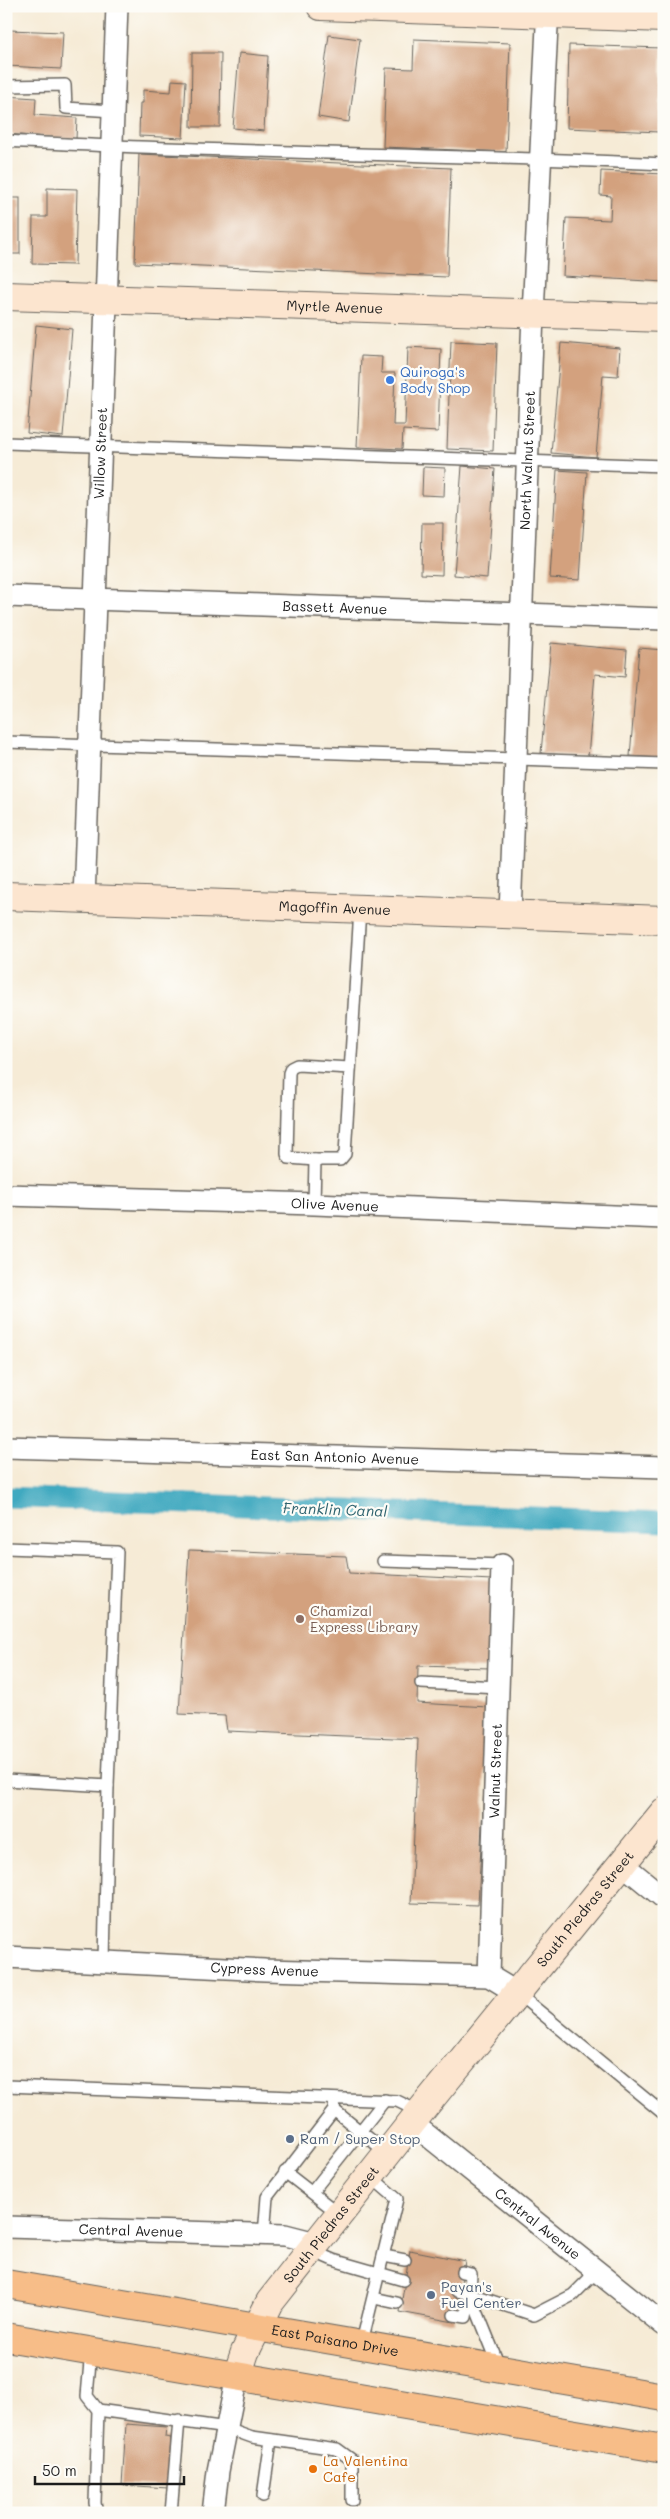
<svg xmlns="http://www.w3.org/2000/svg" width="670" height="2519" font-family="Mali,sans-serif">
<rect width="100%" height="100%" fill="#fdfcf7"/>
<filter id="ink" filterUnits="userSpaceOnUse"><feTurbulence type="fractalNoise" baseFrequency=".02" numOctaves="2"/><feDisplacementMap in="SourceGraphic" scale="10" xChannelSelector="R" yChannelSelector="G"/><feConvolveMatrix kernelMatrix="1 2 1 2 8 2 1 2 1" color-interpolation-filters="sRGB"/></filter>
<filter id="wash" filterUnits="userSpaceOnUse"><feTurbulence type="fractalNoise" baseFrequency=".0096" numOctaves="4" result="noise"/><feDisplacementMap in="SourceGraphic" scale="20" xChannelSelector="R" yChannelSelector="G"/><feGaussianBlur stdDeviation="1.12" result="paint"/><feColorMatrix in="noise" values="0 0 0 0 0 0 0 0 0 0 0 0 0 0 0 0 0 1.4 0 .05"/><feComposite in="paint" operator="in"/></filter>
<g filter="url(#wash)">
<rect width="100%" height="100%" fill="#f6ebd6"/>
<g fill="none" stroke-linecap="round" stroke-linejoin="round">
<path stroke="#40a9c0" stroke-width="21" d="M6,1497L664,1522"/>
</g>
<g id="blocks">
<g fill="#d3a17e">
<path d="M9,30L63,32L61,69L7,66Z"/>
<path d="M329,35L360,39L349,122L318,117Z"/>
<path d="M414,39L510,43L506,152L383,147L386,68L413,69Z"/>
<path d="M569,45L662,48L659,132L567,128Z"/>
<path d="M192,53H221L220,127H191Z"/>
<path d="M239,53L268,56L264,131L233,128Z"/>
<path d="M172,80L186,81L183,138L139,136L140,103H143V90L171,92Z"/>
<path d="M6,96L36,98L35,115L77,118L76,139L6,134Z"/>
<path d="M139,154L451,168L447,277L135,263Z"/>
<path d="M601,171L664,174V282L563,276L566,218L610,220L611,196L600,195Z"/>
<path d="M47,188L77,189L75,265L32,264L33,217H47Z"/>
<rect x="6" y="198" width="14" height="56"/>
<path d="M36,325L72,329L63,437L27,433Z"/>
<path d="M451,341L497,343L493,451L447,449Z"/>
<path d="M561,343L620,348L618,376L603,375L596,457L551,453Z"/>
<path d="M408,347L441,349L438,432L403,430L402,449L357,447L361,356L382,357L381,373H395L393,425H405Z"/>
<path d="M462,466L495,469L487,578L454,575Z"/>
<path d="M423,467L445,468L444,496L422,495Z"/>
<path d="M557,470L587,472L580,580L550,578Z"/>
<path d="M422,523H443L442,575L421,574Z"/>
<path d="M551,643L627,650L625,677L595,674L588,757L541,753Z"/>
<path d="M639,648L664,650V745H659L658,758L630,756Z"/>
<path d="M189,1550L346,1556L349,1573L492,1580L490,1668L418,1666L417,1703L488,1707L478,1905L411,1903L418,1739L227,1731L225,1716L179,1714Z"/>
<path d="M410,2250L465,2261L454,2322L400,2312Z"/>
<path d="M126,2424L166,2427L165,2437L171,2438L168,2488L122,2485Z"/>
</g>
</g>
</g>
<g filter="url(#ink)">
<use href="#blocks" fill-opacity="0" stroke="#68645d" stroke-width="1"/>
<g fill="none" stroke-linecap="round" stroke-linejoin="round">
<defs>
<g id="lane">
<path d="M6,86L65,85L66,108L113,111"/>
<path d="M6,141C225,153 445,154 664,164"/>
<path d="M6,443L664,466"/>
<path d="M6,742L664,764"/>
<path d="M315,1160L289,1158L287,1154L289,1073L291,1068L297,1065L350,1068"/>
<path d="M314,1204L315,1160H340L345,1154L360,909"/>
<path d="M6,1548L117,1552L108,1786L104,1961"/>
<path d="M383,1561L502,1565"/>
<path d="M421,1683L498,1687"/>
<path d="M6,1780L108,1786"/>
<path d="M517,1993L664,2114"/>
<path d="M6,2086L397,2101L420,2112"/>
<path d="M334,2110L387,2153"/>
<path d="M285,2172L339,2214"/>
<path d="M312,2192L385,2100"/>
<path d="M264,2235L267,2197L334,2110L335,2099"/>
<path d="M310,2250L333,2260L403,2280"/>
<path d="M384,2256L405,2260"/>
<path d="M457,2291L470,2294L500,2368"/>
<path d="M470,2294L534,2315L573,2295L597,2271"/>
<path d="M374,2298L397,2303"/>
<path d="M454,2315L466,2317L470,2294L471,2274L462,2272"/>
<path d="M361,2346L397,2199L369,2175"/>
<path d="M91,2351L87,2396L98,2410L95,2503L97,2513"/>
<path d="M98,2410L227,2428L252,2437L337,2449L352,2460V2500"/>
<path d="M263,2496L271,2440"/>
<path d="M171,2513L179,2420"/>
</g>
<g id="street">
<path id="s1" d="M6,596L664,619"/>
<path id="s2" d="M84,899L117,6"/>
<path id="s3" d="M510,914L533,314L548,6"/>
<path id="s4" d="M6,1195L314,1204L664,1218"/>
<path id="s5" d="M6,1447L664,1467"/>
<path d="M621,1863L664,1898"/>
<path id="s6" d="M6,1957L265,1970L489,1976L517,1993"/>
<path id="s7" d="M489,1976L502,1565"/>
<path id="s8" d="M412,2123L664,2325"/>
<path id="s9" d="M6,2227L285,2235L316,2243"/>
<path d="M213,2513L218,2471L237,2376"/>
</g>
<g id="secondary">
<path d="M321,6L664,18"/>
<path id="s10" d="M6,296L664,318"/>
<path id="s11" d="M6,896L664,920"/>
<path id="s12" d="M237,2376L245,2352L270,2302L420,2112L664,1812"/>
</g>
<g id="primary">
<path id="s13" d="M6,2284L664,2397"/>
<path d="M6,2337L664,2449"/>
</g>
</defs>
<use href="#lane" stroke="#68645d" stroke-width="14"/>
<use href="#street" stroke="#68645d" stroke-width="24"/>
<use href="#secondary" stroke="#68645d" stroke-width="30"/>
<use href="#primary" stroke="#68645d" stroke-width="30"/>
<use href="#lane" stroke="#fff" stroke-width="11"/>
<use href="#street" stroke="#fff" stroke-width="21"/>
<use href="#secondary" stroke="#fce5cf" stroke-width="28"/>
<use href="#primary" stroke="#f7bd88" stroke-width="28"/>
</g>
</g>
<circle fill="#3f7fe0" stroke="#fdfcf7" stroke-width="2" cx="390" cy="380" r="5"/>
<circle fill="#8d6e63" stroke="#fdfcf7" stroke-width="2" cx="300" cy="1619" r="5"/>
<g fill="#5c6f8a" stroke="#fdfcf7" stroke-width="2">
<circle cx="290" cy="2139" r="5"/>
<circle cx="431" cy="2295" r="5"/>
</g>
<circle fill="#e8710a" stroke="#fdfcf7" stroke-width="2" cx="313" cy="2469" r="5"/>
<g text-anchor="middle" stroke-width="4.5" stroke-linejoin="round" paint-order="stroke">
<g font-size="14" fill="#1c1c1c" stroke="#fdfcf7">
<text dy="5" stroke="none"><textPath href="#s10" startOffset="329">Myrtle Avenue</textPath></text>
<text dy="5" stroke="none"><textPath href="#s2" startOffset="446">Willow Street</textPath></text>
<text dy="5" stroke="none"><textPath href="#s3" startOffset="454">North Walnut Street</textPath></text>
<text dy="5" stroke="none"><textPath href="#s1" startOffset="329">Bassett Avenue</textPath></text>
<text dy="5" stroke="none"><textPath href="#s11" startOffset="329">Magoffin Avenue</textPath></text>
<text dy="5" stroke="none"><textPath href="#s4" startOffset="329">Olive Avenue</textPath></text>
<text dy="5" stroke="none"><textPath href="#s5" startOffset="329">East San Antonio Avenue</textPath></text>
<text dy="5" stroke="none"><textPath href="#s7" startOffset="205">Walnut Street</textPath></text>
<text dy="5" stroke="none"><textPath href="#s12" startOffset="585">South Piedras Street</textPath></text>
<text dy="5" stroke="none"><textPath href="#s6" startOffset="259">Cypress Avenue</textPath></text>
<text dy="5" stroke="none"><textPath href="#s12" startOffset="180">South Piedras Street</textPath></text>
<text dy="5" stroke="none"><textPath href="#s8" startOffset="161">Central Avenue</textPath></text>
<text dy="5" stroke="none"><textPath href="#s9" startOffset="125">Central Avenue</textPath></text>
<text dy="5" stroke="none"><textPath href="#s13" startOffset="334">East Paisano Drive</textPath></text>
</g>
<g font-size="14" fill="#366cbe" stroke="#fdfcf7" text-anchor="start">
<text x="400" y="377">Quiroga's<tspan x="400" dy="16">Body Shop</tspan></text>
</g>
<g font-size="14" fill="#785e54" stroke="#fdfcf7" text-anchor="start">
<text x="310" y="1616">Chamizal<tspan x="310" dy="16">Express Library</tspan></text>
</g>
<g font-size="14" fill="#4e5e75" stroke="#fdfcf7" text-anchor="start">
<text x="300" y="2144">Ram / Super Stop</text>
<text x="441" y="2292">Payan's<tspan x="441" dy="16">Fuel Center</tspan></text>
</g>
<g font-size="14" fill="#c56008" stroke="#fdfcf7" text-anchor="start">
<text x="323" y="2466">La Valentina<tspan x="323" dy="16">Cafe</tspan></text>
</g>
<g font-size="15" font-style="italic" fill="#2e626e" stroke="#fdfcf7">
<text transform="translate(335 1510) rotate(2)" y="5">Franklin Canal</text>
</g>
</g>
<rect width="670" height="2519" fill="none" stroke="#fdfcf7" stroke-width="25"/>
<path d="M35 2476v8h149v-8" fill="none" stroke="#1c1c1c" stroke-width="2.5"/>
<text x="42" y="2476" font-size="15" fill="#1c1c1c" stroke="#fdfcf7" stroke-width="4" paint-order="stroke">50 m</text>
</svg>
